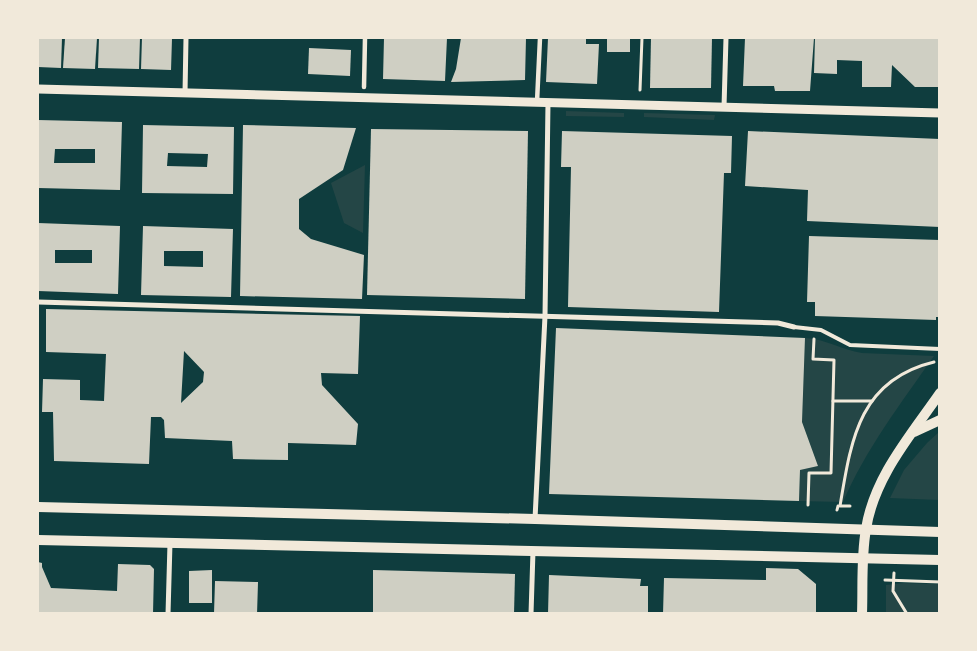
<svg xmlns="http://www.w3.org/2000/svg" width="977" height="651" font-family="'Asap Condensed',sans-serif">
<rect width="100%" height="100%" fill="#0f3d3e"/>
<g fill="#244646">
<path d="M566,111L624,113V117L566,116Z"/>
<path d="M644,113L715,115L714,120L644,117Z"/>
<path d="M365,165L363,233L344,223L331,183Z"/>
<path d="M805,338C826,339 842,350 862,353L934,356C901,403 866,449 843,502L799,501L800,470L818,466L802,422Z"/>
<path d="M939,432V500L890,498L904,470L927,443Z"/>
<path d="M903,583L939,584V613L886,614V585Z"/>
</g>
<g fill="#cfcfc3" fill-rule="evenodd">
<path d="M38,38H62L61,68L38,67Z"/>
<path d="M65,38H97L95,69L63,68Z"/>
<path d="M99,38H140L139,69L98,68Z"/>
<path d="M142,38H172L171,70L141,69Z"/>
<path d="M384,38L422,39V38H447L445,81L383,79Z"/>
<path d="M461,38H526L525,80L451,82L456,69Z"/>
<path d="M548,38H586V44H599L597,84L546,82Z"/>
<rect x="607" y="38" width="23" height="14"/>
<path d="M651,38H712L711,88H650Z"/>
<path d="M745,38H814L810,91H775L774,86H743Z"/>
<path d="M815,38H940V87H915L892,65L891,87H862V61L837,60V74L814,73Z"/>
<path d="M309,48L351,50L350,76L308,74Z"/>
<path d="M38,120L122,122L120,190L38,188ZM55,149H95V163H54Z"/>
<path d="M143,125L234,127L233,194L142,193ZM168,153L208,154L207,167L167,166Z"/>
<path d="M243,125L356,128L343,170L299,199V229L311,239L364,255L362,299L240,296Z"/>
<path d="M371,129L528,131L525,299L367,295Z"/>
<path d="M562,131L732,136L731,173H724L719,312L568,307L571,167H561Z"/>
<path d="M748,131L940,139V227L807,221L808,190L745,186Z"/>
<path d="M38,223L120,226L118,294L38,291ZM55,250H92V263H55Z"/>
<path d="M143,226L233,229L231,297L141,295ZM164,251H203V267L164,266Z"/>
<path d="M809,236L940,240V317H936V320L815,316V302H807Z"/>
<path d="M46,309L360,316L358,374L321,373L322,385L358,424L356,445L288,443V460L233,459L232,441L165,438L164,420L161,417H151L149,464L54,461L53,412H42L43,379L80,380V400L104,401L106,354L46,352ZM184,351L204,372L203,382L181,403Z"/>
<path d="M556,328L805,338L802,422L818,466L800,470L799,501L549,494Z"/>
<path d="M38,562L42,563V567L51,588L117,591L118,564L150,565L154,569L153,614H38Z"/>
<path d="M766,568L798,569L816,584V614H663L664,578L766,580Z"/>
<path d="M212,570V603H189V571Z"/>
<path d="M373,570L515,574L514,614H373Z"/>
<path d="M549,575L641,579L640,586H648V614H548Z"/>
<path d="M215,581L258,582L257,614H214Z"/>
</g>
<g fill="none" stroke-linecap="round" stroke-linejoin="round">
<g stroke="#f1e9da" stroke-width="3">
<path d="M640,90L642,38"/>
<path d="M833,401H872"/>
<path d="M808,505L809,473H831L834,360L813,359L814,339"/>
<path d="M850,506H840C851,440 859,380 934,362"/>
<path d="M837,510L838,506"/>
<path d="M894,573L893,591L907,614"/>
<path d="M885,580L940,582"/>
</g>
<path stroke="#f1e9da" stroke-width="4" d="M794,327L821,330L850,345L940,349"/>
<g stroke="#f1e9da" stroke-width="4.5">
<path d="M364,87L365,38"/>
<path d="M537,102L540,38"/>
</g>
<g stroke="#f1e9da" stroke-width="5">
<path d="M185,93L186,38"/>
<path d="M724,107L726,38"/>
<path d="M38,302L778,323L794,327"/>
<path d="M535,519L545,316L548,103"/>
<path d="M168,614L170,543"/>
<path d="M531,614L533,551"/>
</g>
<path stroke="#f1e9da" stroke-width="9" d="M38,89L940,113"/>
<g stroke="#f1e9da" stroke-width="10">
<path d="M914,432L940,420"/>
<path d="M38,507L535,519L940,532"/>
<path d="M38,540L940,560"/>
<path d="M862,614C863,586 861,557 866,529C874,477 911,435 940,393"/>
</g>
</g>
<rect width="977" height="651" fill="none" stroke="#f1e9da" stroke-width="78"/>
</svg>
